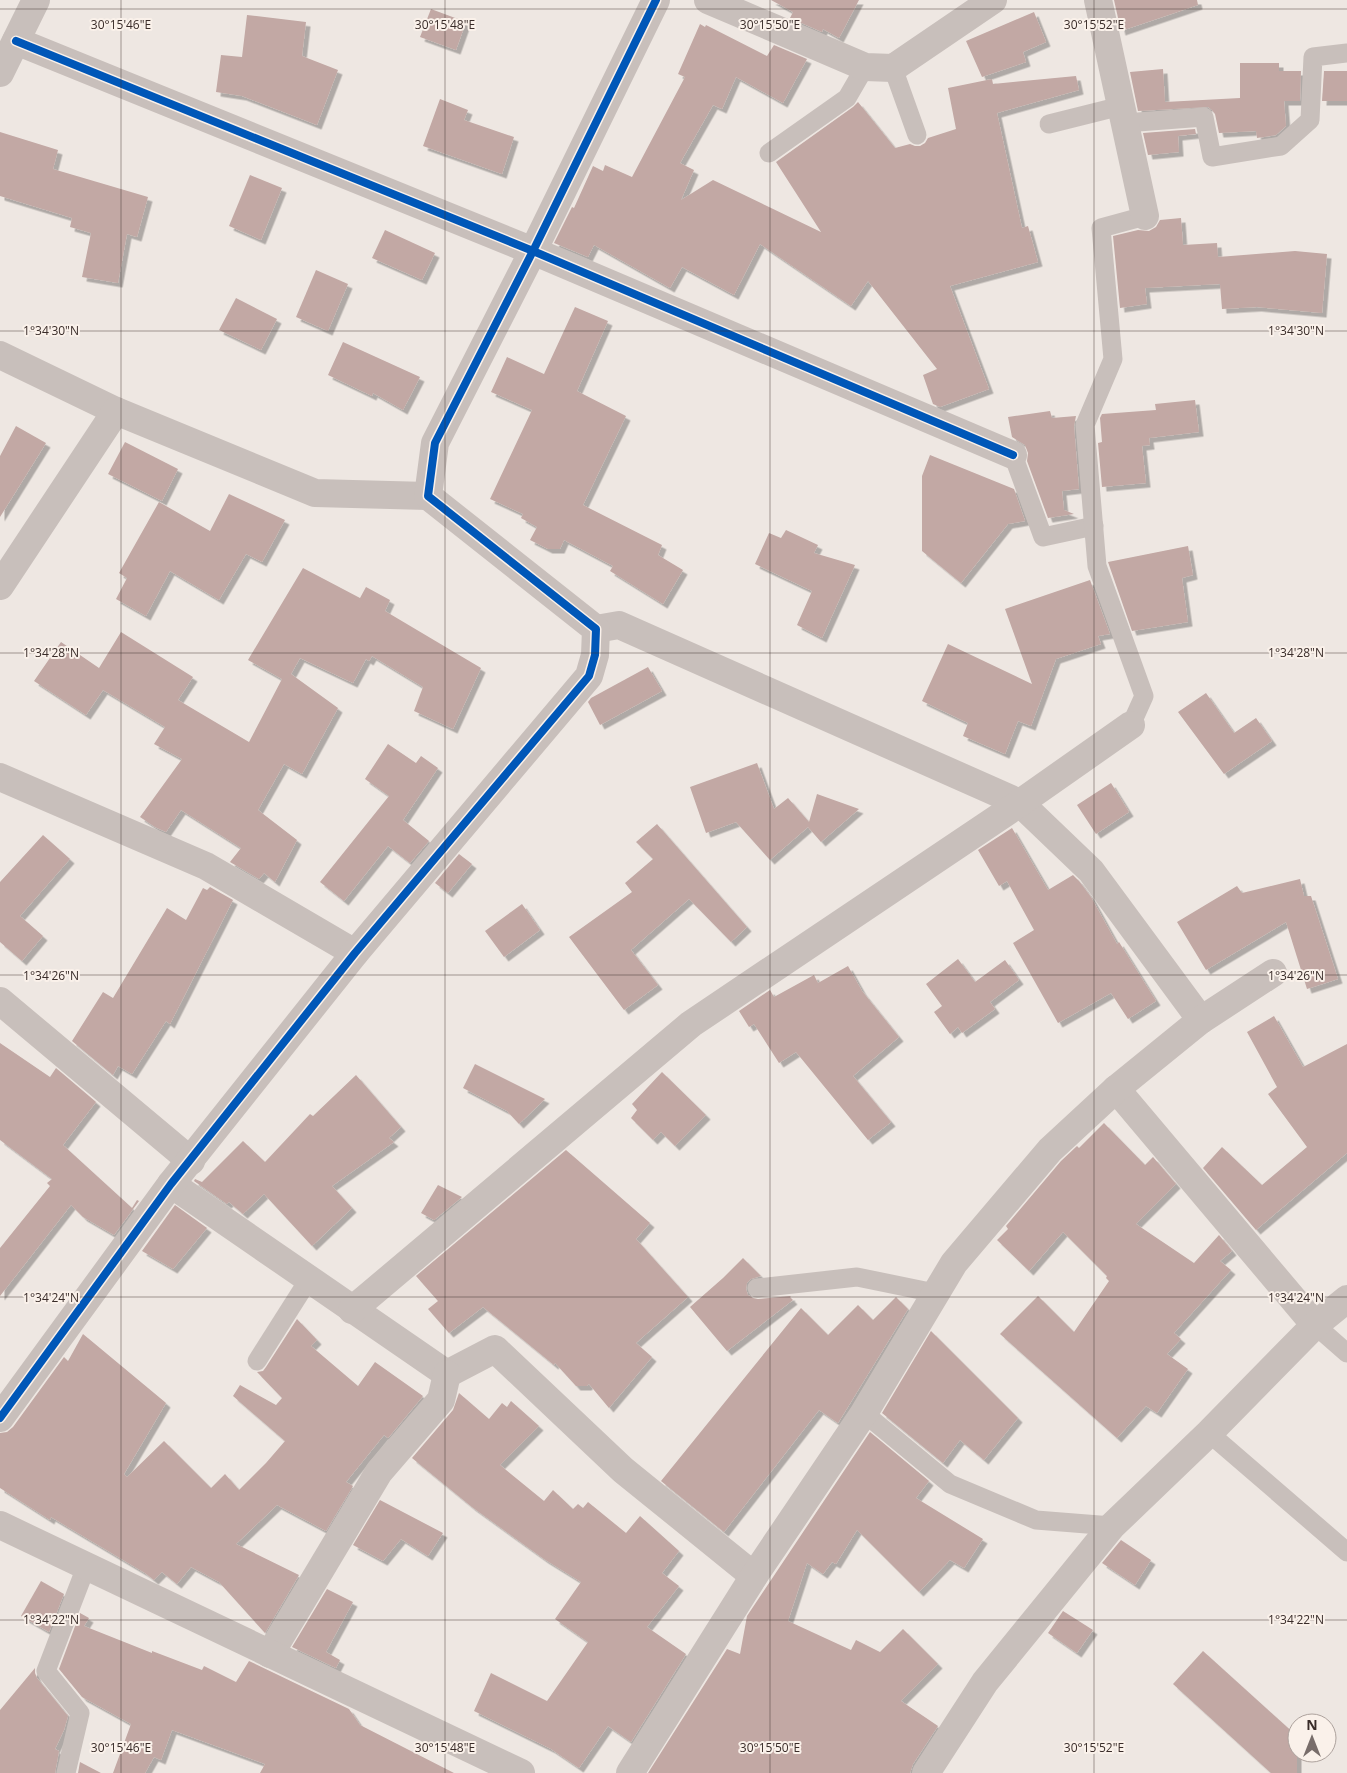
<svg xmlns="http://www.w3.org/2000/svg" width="1347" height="1773" font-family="'Open Sans',sans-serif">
<defs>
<filter id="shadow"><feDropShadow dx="4.5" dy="4.5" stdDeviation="0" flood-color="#0004"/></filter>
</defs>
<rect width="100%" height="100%" fill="#eee7e2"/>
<g fill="#c2a8a4" filter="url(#shadow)">
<path d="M771,0H859L839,38L823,29L822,32L790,18L793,12Z"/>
<path d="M1114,0H1197L1198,5L1121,31Z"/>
<path d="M431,9L466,22L456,50L420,37Z"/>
<path d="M1034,12L1046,42L1023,52L1026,62L982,77L966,41Z"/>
<path d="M247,15L306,22L302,56L338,70L317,125L242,96L216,92L221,55L242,57Z"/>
<path d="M700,24L705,27L706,25L767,56L774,45L807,59L783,103L736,77L722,109L713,105L680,163L694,170L681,200L713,180L821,232L776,162L853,107L858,102L895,148L910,144L915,146H920L925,143L928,138L956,129L948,88L992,79L993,84L1076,76L1079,90L997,113L1022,228L1028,226L1038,262L950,286L989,389L940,407L933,404L923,375L937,369L868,281L851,306L760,244L734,295L682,267L670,288L594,245L588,257L554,243L572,207L574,208L593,166L603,171L605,165L632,177L685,77L678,74Z"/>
<path d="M1240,63H1279V71H1301L1300,101H1284L1286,126L1276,135L1257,138L1256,131L1219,133L1215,114L1212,110L1208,107L1138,111L1130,72L1163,69L1165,102L1240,98Z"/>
<path d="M1324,71H1347V101H1322Z"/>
<path d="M440,99L468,110L464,120L514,137L502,174L423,146Z"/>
<path d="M1195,129L1196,134L1178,136L1179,152L1148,155L1143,133Z"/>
<path d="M0,132L58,150L53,169L148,197L137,237L127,234L118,283L82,277L91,233L70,227L72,218L0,196Z"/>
<path d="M250,175L282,188L261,240L229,226Z"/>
<path d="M1181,218L1183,245L1217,243L1218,257L1295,251L1327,254L1322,313L1257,307L1222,309L1220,284L1145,288L1147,304L1120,308L1113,236L1138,230L1149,231L1156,227L1160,220Z"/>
<path d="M385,230L435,253L422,280L372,258Z"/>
<path d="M316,270L348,284L328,331L296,317Z"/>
<path d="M236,298L277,319L261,350L219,330Z"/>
<path d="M575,307L608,321L577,391L626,416L583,505L662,545L658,555L683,570L663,604L610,571L613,566L564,540L560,549H548L530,540L537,527L521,518L523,514L490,499L532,410L491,392L507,357L544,374Z"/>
<path d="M343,342L420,377L403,410L373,393L372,396L328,375Z"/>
<path d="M1195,400L1199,432L1149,438L1150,445L1142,446L1146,483L1102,487L1098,443L1102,442L1100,418L1102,414L1156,410L1155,404Z"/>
<path d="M1050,411L1052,418L1076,416L1074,426L1079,489L1062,491L1064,510L1074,514L1048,518L1027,461L1028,453L1025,445L1012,437L1008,417Z"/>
<path d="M16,426L46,443L0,517V456Z"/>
<path d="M125,442L178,469L162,501L108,474Z"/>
<path d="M930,455L1014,489L1025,521L1008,524L961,583L922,551V476Z"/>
<path d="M229,494L285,520L262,562L246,554L219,600L170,571L146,616L116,599L127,578L119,573L159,502L210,531Z"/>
<path d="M786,530L818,545L814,553L855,565L822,638L797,625L812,591L755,564L769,533L781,538Z"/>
<path d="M1188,546L1193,575L1182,578L1188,622L1132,631L1108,562Z"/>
<path d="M303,568L360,598L366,587L390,600L385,611L481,668L453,729L414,711L423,687L372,656L369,661L366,659L353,683L300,658L291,674L338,708L302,774L284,764L258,810L297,840L275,882L264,873L259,879L230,862L241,848L181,810L166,832L155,827L140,817L182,759L154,744L165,727L103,690L86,715L34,681L61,642L99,668L121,632L193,677L178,700L249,742L282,679L248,660Z"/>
<path d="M1090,580L1110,634L1098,636L1101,644L1056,659L1031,726L1018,721L1005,754L963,736L968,723L922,701L948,644L1032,684L1005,609Z"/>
<path d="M648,667L662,691L600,725L588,702L591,698Z"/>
<path d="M1206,693L1234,733L1256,718L1272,741L1224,774L1178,712Z"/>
<path d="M388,744L416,763L421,756L438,768L403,820L429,841L410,863L388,846L344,901L320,882L389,796L365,779Z"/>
<path d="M757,763L774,809L788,798L809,822L817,794L859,809L821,842L808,827L770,860L736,822L706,833L690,787Z"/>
<path d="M1111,783L1129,812L1096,834L1077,805Z"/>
<path d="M657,824L747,927L731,942L689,899L631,950L658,985L624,1010L569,937L632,892L625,883L653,859L636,842Z"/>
<path d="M1012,828L1048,890L1073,875L1079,881L1091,897L1117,944L1119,942L1156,1001L1128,1019L1111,993L1058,1023L1013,943L1034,930L1007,881L999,886L978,850Z"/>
<path d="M43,835L70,859L20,916L43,936L22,961L0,942V882Z"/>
<path d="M459,854L472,864L448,893L435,883Z"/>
<path d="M1300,879L1304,896H1311L1338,979L1307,989L1286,922L1206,970L1177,922L1237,886L1242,893Z"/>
<path d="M210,887L233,900L170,1024L166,1021L132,1074L118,1066L113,1075L72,1041L103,992L113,998L167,908L186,920L203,888L207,890Z"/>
<path d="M522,904L540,930L504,957L485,931Z"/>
<path d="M958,959L975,982L1005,960L1019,980L990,1002L995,1009L962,1033L958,1027L950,1034L934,1012L942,1006L926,984Z"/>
<path d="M848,966L862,991L899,1037L853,1076L891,1122L868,1140L796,1052L779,1063L754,1024L749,1027L739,1011L770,990L774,997L814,975L818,983Z"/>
<path d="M1274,1016L1303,1067L1347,1044V1153L1256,1230L1203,1168L1222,1147L1262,1185L1307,1147L1268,1094L1277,1087L1247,1032Z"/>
<path d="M0,1043L50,1077L56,1068L96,1102L63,1145L132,1208L137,1200L139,1201L114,1235L83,1217L71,1205L0,1296V1248L50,1186L47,1183L52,1179L0,1140Z"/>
<path d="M475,1064L545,1099L519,1124L507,1111L463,1088Z"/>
<path d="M662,1072L706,1115L675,1146L661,1132L653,1140L631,1118L637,1110L632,1104Z"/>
<path d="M356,1075L401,1127L389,1138L394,1142L332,1186L352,1208L312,1246L264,1194L243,1214L229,1202L227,1204L194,1181L195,1179L202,1182L243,1141L265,1162L310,1114L313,1116Z"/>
<path d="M1104,1123L1145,1165L1153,1157L1176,1184L1136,1224L1194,1263L1219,1235L1232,1251L1220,1261L1231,1270L1174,1333L1181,1339L1167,1354L1188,1369L1157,1413L1146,1406L1117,1438L1000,1334L1038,1296L1074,1332L1109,1281L1106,1278L1107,1276L1063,1232L1029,1271L997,1240L1008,1229L1006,1226L1061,1161L1077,1146L1079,1148Z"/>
<path d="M566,1150L650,1223L636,1239L688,1297L636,1343L652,1357L609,1408L589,1384L587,1386H576L555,1363L554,1365L483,1307L449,1333L428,1309L438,1301L416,1276Z"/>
<path d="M438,1185L462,1197L434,1220L421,1213Z"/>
<path d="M175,1205L207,1228L173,1269L142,1251Z"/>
<path d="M743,1258L761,1276L751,1279L747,1283L746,1289L748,1295L753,1298L758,1299L791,1296L790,1297L793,1300L727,1351L690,1307L723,1278Z"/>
<path d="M896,1297L908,1309L838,1423L819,1410L724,1532L661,1481L801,1308L828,1335L858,1305L873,1320Z"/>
<path d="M297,1319L317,1340L311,1346L358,1386L375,1362L423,1396L388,1438L384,1435L346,1482L353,1486L326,1531L277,1505L236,1544L299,1575L265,1633L219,1582L191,1567L177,1584L162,1572L154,1580L145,1573L51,1517L50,1520L0,1488V1433L7,1432L13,1427L64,1357L68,1361L83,1334L166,1403L124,1474L127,1477L164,1441L211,1488L225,1474L239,1490L266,1463L285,1441L233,1396L240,1385L276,1405L282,1398L257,1372L263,1371L266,1367Z"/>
<path d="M931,1331L1018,1418L984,1460L960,1440L943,1463L882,1413Z"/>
<path d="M459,1393L489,1419L502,1403L507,1407L511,1401L539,1426L500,1465L544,1501L553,1490L573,1509L578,1504L583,1508L588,1502L626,1533L640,1516L679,1551L662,1573L679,1586L647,1627L686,1654L631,1742L608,1726L579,1768L551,1749L474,1711L491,1673L547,1701L588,1642L555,1619L581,1582L544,1559L472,1507L412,1458L453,1410Z"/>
<path d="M870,1432L929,1481L916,1498L983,1539L964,1568L950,1560L919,1592L857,1530L836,1564L832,1562L823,1574L807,1563L788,1621L851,1650L856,1640L880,1652L903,1629L938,1664L901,1701L938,1726L913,1764L910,1773H648L727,1649L740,1654L747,1616Z"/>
<path d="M380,1500L443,1533L428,1556L401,1539L383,1561L353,1545Z"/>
<path d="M1121,1540L1151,1560L1135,1585L1102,1563Z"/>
<path d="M41,1581L64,1594L49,1632L21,1616Z"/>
<path d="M327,1589L353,1602L326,1652L340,1660L336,1668L292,1647Z"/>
<path d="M1063,1611L1093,1630L1077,1653L1048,1633Z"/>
<path d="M80,1613L89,1618L84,1626L152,1653V1651L202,1670L204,1666L236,1682L249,1661L349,1709L360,1725L454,1773H260L265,1764L172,1730L161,1760L154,1757L145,1773H113L131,1724L82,1697L59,1669Z"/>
<path d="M1203,1651L1297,1736V1773H1271L1173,1684Z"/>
<path d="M35,1668V1673L37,1678L68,1716L64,1730L55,1749L59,1751L55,1773H0V1710Z"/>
<path d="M80,1762L101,1773H78Z"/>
</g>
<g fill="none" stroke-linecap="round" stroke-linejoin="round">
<g stroke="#c8bfbb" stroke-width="19">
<path d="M893,68L917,135"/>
<path d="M1125,123L1204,117L1212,157L1281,146L1310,120L1313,57L1347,53"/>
<path d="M1049,124L1121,106"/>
<path d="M769,153L847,98L865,67"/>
<path d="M1013,455L1043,537L1094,526"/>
<path d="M1131,725L1144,696L1097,566L1085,425L1113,359L1101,228L1145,216"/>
<path d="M757,1288L857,1277L935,1293"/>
<path d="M1315,1325L1347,1353"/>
<path d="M257,1361L309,1279"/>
<path d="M864,1413L950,1484L1036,1520L1112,1526"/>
<path d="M1209,1433L1347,1552"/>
<path d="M66,1773L80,1713L46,1671L86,1567"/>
</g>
<g stroke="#c8bfbb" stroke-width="28">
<path d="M708,0L865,67L893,68L993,0"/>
<path d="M1098,0L1145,216"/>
<path d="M16,41L533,251L1013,455"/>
<path d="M0,73L36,0"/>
<path d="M0,355L116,411L315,493L428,496"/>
<path d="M0,586L116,411"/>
<path d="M596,629L619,625L1020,803L1091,871L1201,1020"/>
<path d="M0,777L206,866L355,953"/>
<path d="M0,1001L191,1161"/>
<path d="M1116,1089L1315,1325"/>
<path d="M171,1184L447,1374L495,1349L623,1470L754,1576"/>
<path d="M352,1310L691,1024L1020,803L1131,725"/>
<path d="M0,1418L171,1184L355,953L589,676L595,655L596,629L428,496L435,443L533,251L656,0"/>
<path d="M270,1654L379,1472L441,1400L447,1374"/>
<path d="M630,1773L754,1576L864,1413L954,1263L1050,1150L1116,1089L1201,1020L1273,973"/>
</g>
<g stroke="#c8bfbb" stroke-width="28">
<path d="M0,1525L521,1773"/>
<path d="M926,1773L985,1682L1112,1526L1209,1433L1315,1325L1347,1299"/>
</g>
<defs>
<g id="cycleway">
<path d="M16,41L533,251L1013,455"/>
<path d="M0,1418L171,1184L355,953L589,676L595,655L596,629L428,496L435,443L533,251L656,0"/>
</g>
</defs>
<use href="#cycleway" stroke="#faf1ea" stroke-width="11"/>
<use href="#cycleway" stroke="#0057b8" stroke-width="8"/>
</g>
<path fill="none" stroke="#392c29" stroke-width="1" stroke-opacity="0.45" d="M121,0V1773M445,0V1773M770,0V1773M1094,0V1773M0,9H1347M0,331H1347M0,653H1347M0,975H1347M0,1297H1347M0,1620H1347"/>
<g font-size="12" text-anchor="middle" fill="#392c29" stroke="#faf1ea" stroke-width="4" stroke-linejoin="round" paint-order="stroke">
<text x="121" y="29">30°15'46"E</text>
<text x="445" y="29">30°15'48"E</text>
<text x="770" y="29">30°15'50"E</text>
<text x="1094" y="29">30°15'52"E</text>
<text x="51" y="335">1°34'30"N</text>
<text x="1296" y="335">1°34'30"N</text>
<text x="51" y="657">1°34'28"N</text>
<text x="1296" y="657">1°34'28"N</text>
<text x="51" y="980">1°34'26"N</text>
<text x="1296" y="980">1°34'26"N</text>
<text x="51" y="1302">1°34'24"N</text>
<text x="1296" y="1302">1°34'24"N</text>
<text x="51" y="1624">1°34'22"N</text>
<text x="1296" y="1624">1°34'22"N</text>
<text x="121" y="1752">30°15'46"E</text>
<text x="445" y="1752">30°15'48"E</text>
<text x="770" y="1752">30°15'50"E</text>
<text x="1094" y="1752">30°15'52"E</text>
</g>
<g transform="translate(1312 1738)"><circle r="24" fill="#faf1ea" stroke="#ada29d"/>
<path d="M0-4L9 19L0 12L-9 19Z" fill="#786d6a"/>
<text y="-8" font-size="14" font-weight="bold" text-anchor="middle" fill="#392c29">N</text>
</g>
</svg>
